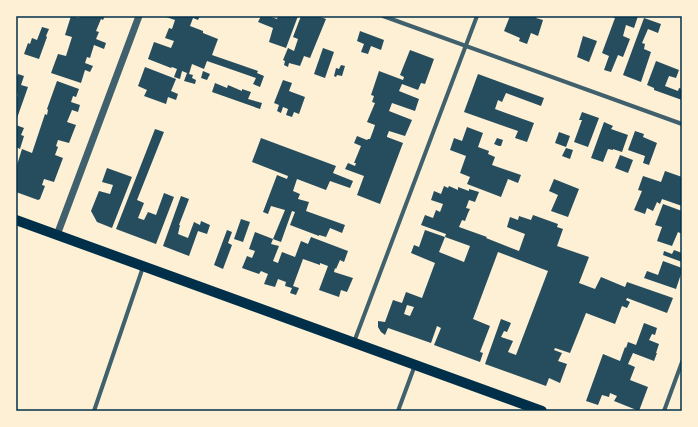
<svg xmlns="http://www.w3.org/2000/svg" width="698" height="427" font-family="'Space Grotesk',sans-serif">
<rect width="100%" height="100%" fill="#fdf0d5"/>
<g fill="#264d5e" fill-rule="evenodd">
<path d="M71,16L79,18L80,16H105L103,20L101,19L96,31L99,32L96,39L106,43L104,49L94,45L90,58L87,57L85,63L93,66L90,72L85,70L81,83L51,73L58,54L66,56L72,37L65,35Z"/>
<path d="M163,16H200L198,20L193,18L190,26L203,31V33L218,39L212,55L258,71L257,73L264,76L260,87L253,84L256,78L207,61L204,69L192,64L189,74L193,75L192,78L196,80L195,84L184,81L187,73L182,71L180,79L174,77L177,69L172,67L171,68L148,59L154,42L171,48L174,41L165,38L169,28L172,29L175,20Z"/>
<path d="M261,16H268L277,19L278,16H298L286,48L269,42L273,28L258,22Z"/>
<path d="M301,16H318L326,19L310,58L304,56L300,66L289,63L288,67L284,65L285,61L283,60L288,48L294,51L298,39L293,37Z"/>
<path d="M510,16H537L536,18L543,20L538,36L531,33L527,44L519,41L520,38L504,31Z"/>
<path d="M609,16H638L634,28L626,25L623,36L630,39L623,57L618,55L611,72L604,70L609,56L602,53L615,18Z"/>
<path d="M644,18L661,24L658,33L648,29L642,43L645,44L644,49L651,52L641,82L623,75Z"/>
<path d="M42,27L49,29L46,36L47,37L39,59L24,54L28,43L30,44L32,38L37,40Z"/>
<path d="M360,31L384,40L381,50L371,46L368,54L361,52L364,44L357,41Z"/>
<path d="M583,36L597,41L589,62L577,57Z"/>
<path d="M323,48L334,52L325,78L314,74Z"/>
<path d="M410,50L434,59L425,84L421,83L418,90L402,84L399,91L419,99L415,111L392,103L389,111L412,120L405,136L389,131L387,136V137L403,143L380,204L357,195L364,176L345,169L348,163L355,166L356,163H354L361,146L354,143L357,136L367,140L368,139H370L373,131L375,125L367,122L375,103L372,102L374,96L371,95L379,71L403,80L404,77L400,75Z"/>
<path d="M656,61L679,70L676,78L669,76L665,86L678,91L679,88L682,89V100L654,90V88L647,85Z"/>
<path d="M341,65L345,66L342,76L337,75L336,77L334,76L336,68L339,69Z"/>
<path d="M145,67L176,79L171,91L178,94L176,100L168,97L166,104L144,96L147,90L138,86Z"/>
<path d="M203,71L210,74L207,80L201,78Z"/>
<path d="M18,74L24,76L21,85L28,87L16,121V100L18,94L16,93V80Z"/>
<path d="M478,74L544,98L541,106L506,93L502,102L498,100L495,109L534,123L527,142L515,138L518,131L464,112Z"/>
<path d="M283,80L292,83L289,91L305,97L299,114L294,112L292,117L286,115L288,109L283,107L281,113L277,111L279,105L274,103Z"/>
<path d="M57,81L79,89L76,97L73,96L71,102L80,105L78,112L72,110L67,122L76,125L69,143L58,140L56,146L58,147L55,155L63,158L54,182L44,179L42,185L45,186L40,199L38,200L16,192V165H17L22,149L32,153L45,114L47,115L48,110L47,109Z"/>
<path d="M215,83L227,88L228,85L242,91V89L251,92L248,99L262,103L260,109L212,92Z"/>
<path d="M582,112L599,118L588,147L574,142L582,120H579Z"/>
<path d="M604,122L613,126L611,129L628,135L622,152L613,149V150L608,149L603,162L591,158Z"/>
<path d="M16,125L24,128L21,135L24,136L20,149L16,147Z"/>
<path d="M467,127L483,133L478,147L489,151L488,154L495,157L492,165L521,175L518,183L508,179L501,197L467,184L470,177L460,173L466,156L450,150L454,138L462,141Z"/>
<path d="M155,129L164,132L137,200L144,203L138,218L144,220L148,212L156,215L164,193L174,197L156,244L116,229Z"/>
<path d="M635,131L644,134L643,137L657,143L649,165L643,163L645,156L628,150Z"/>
<path d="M559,132L570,136L566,147L555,143Z"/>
<path d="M261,138L336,166L333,173L353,181L350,188L330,181L326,190L297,179L293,191L300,194L298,199L309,202L306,211L345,225L342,233L330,228L326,237L319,235V236L290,225L295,212L292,211L281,242L273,239L285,210L271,206L268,214L263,212L277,175L287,179L288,176L252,162Z"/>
<path d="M497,138L503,140L501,146H499L494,144Z"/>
<path d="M566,148L573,150L570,159L562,156Z"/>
<path d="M620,155L633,160L628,173L615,168Z"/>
<path d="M107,168L132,177L112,228L97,222L91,211L99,191L110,194L113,185L102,182Z"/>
<path d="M665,171L682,177V206L662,199L660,204L657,202L653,211L647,208L645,214L634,210L642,191L638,190L643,176L661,182Z"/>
<path d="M554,179L579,189L568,217L551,211L558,195L549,191Z"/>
<path d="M444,186L448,188L449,186L458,190V187L469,191V189L479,192L475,202L469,200L466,208L470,209L468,213L465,221L462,220L459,227L487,237L486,238L519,251L525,234L507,227L510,217L518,220L519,216L531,220L533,215L558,224L557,227L563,229L557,246L589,257L579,283L595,289L601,277L625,287L627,282L673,298L667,313L627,298L626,300L630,302L627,308L622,306L615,324L586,313L570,353L555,348L554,350L562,353L558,361L567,364L560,383L549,378L546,386L485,364L501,319L511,323L507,332L504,331L501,337L513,341L508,352L516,355L548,271L498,252L473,319L490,326L480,352L483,353L480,362L434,345L441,328L437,326L431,343L388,328L385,335L381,332L378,327V321L385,322L393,300L402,303L406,292L422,298L435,263L411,253L414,245L419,247L425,230L445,237L439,252L464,262L470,246L445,237L446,234L421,225L425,215L433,218L436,210L440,212L443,204L431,200L434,191L441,194ZM407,305L414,307L410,316L404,314Z"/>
<path d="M181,196L189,199L179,225H180L178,234L188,238L194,222L200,225L201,221L210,225L207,234L198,231L189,256L163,246Z"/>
<path d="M663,204L682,211V234L678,232L672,246L657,241L662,227L655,225Z"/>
<path d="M241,219L250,222L243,242L234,239Z"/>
<path d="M227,230L232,232L228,243L232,245L223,269L214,265Z"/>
<path d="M255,232L273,239L271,244L279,246L273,261L278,263L282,252L295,257L301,241L308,244L311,237L348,251L344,262L340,260L336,269L335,268L334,272L353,278L347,292L341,290L339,297L319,290L328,266L320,263V265L303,259L293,286L299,288L296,295L290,293L292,288L285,286L286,282L278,279L275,287L264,284L268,274L261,271L259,274L242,268L247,256L252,258L255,251L249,249Z"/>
<path d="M674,250L682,253V262L663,255L664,251L672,254Z"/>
<path d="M663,261L682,268V271L676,289L644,278L647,271L658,275Z"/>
<path d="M644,323L657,328L655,335L652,334L649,340L659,344L656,353H657L654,361L633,353L628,364L635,367L630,380L648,387L639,411L614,401L617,396L610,393L609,397L602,395L598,405L586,401L603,354L620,361L625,347L626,348L628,342L636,345Z"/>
</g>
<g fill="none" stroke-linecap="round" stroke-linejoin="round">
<g stroke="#3f606c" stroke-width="4">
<path d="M383,16L682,124"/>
<path d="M354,342L477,16"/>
<path d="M94,411L143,267"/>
<path d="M398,411L415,365"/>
<path d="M664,411L682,362"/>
</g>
<path stroke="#3f606c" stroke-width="7" d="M57,235L139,16"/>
<path stroke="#003049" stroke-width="10" d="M16,220L542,411"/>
</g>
<rect width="698" height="427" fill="none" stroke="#fdf0d5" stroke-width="34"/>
<rect x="17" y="17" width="664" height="393" fill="none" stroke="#003049" stroke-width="1.5"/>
</svg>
